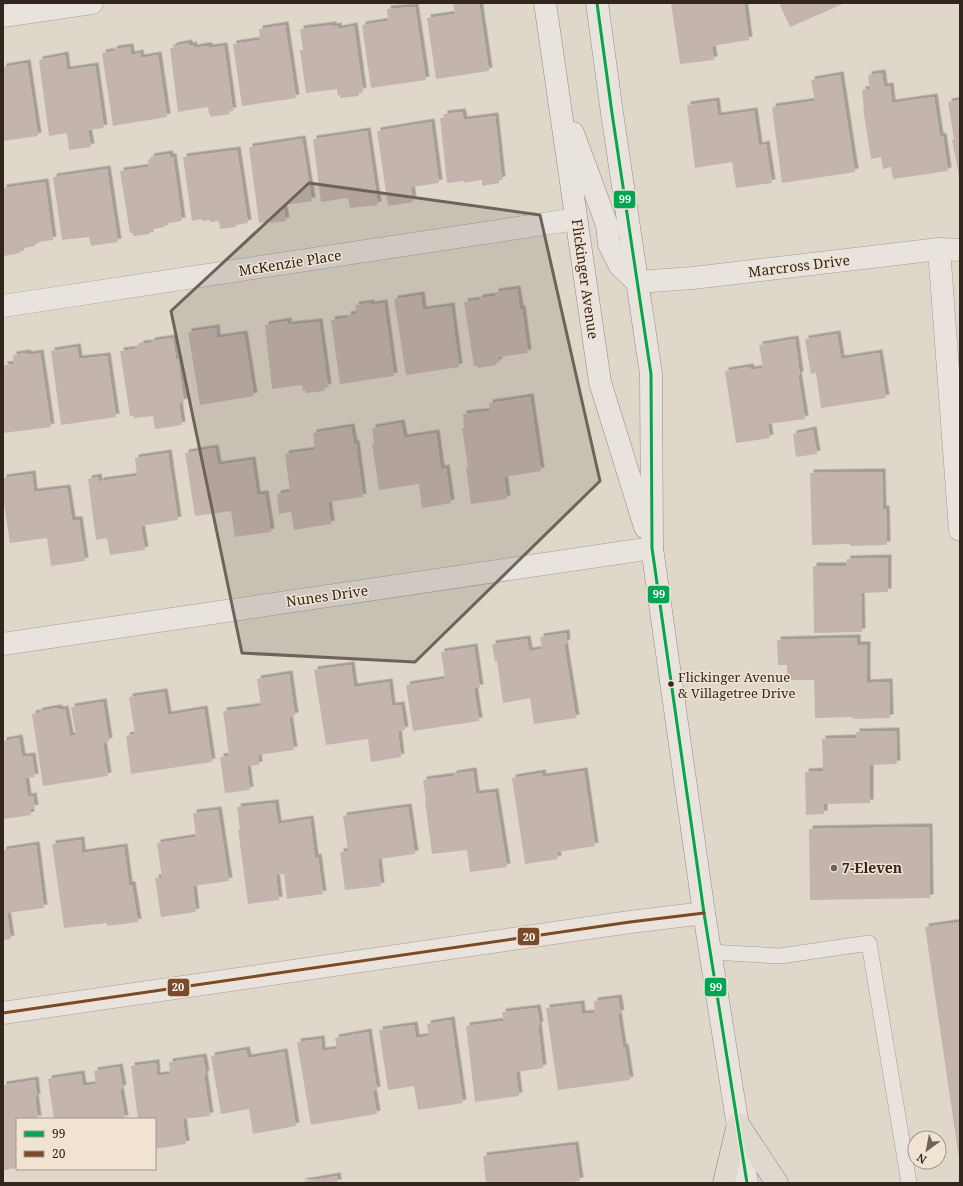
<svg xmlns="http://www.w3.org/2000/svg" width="963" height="1186" font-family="'Noto Serif',serif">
<defs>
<filter id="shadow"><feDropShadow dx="3.5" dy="-3.5" stdDeviation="0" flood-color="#0004"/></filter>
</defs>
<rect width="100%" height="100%" fill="#e0d7cb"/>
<g fill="#c3b5ad" filter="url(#shadow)">
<path d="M453,3H479L489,71L436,79L427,18L455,14Z"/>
<path d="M671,3H744L749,40L712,46L714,60L680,64Z"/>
<path d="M779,3H845L790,27Z"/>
<path d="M415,7L426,80L371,88L362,25L388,21L387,9Z"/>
<path d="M285,25L296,98L242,106L233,44L260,40L259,29Z"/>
<path d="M333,25V27L338,26V29L354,26L363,91L358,92L359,96L340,98V95L338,96L337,89L306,93L300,50H303L300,29Z"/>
<path d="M189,43V46L193,45L194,48L205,46H209V48L224,46L233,111H229L230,114L211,117L210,114H209L208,107L178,112L170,48H173V46Z"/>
<path d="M130,47L131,55L140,53L141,58L158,55L167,117L113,126L102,53L114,51V49Z"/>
<path d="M65,55L67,70L95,66L104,128L88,130L91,147L69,150L67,133L49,136L39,60Z"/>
<path d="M27,63L38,136L3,141V67Z"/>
<path d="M882,73L884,87L890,86L892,103L934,97L940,137L943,136L948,171L893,179L891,167L883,169L881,157L871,159L863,108H864L862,90L870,89L868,75Z"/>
<path d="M840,75L855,172L782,183L772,107L815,101L811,80Z"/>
<path d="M960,100V176H959L952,140L954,139L948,102Z"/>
<path d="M716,101L718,116L754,111L759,146L766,144L772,183L736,188L732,162L695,168L687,105Z"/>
<path d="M462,112L464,120L495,116L502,180H499V183L482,186V180L464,183V181L447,183L440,118H444V114Z"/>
<path d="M431,122L439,183L411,187L413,202L388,206L377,131Z"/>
<path d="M367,131L378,205L350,208L348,198L321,202L313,139Z"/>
<path d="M302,139L312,201L283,205L286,221L270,223V221L259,223L249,147Z"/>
<path d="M237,150L248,223L236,225V227L220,229L219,221L210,222V220L202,221V219L192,221L183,157Z"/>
<path d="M169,154L170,157H173L182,221L168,223V225L164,226L165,227L153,229L154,232H150V234L133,236V233H130L120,171L149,167L148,160L151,159L150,157Z"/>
<path d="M107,169L118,242L91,246L89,237L62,240L53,177Z"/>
<path d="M45,182L53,240L38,242V244H35V246L24,248V251H20V253L4,256L3,188Z"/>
<path d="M517,289L520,309H522L528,353L498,357L499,362L496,363V365L478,368L477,366H474L464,302L479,300V298L495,296V292Z"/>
<path d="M421,295L423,310L451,306L459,367L406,375L394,299Z"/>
<path d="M371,303V305L384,303L394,376L340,384L331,320L348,318L347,315L357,314L355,305Z"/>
<path d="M288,321V325L319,322L328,387L324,388L325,391L306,393L305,390L303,391L302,385L272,389L265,325Z"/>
<path d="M216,328L217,338L244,334L254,396L200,405L188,332Z"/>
<path d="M837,334L841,359L879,353L886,398L821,408L816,373L811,374L805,339Z"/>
<path d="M173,338L176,360L178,359L184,402L179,403L182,425L155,429L153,416L134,418V416H130L120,351L136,349L135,347L140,346V344L151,343V341Z"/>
<path d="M795,339L800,375H798L805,419L768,424L770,438L736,443L725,371L750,367L751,370L763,368L759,345Z"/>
<path d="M77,347L79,359L107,356L116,417L61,425L51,351Z"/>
<path d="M27,353L28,355L40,353L51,427L3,433V369H5L4,365L14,364L13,355Z"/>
<path d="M530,397L541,471L504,477L507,499L471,504L466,467H468L462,428H464L463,414L490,411L489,403Z"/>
<path d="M401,423L404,438L436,433L441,469L446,468L451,503L422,508L419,484L379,490L372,443H374L372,428Z"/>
<path d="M351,427L354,444H356L363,497L328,502L331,524L294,530L291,512L279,514L277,494L290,492L285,454L315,450L313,433Z"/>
<path d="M813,430L817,454L796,457L793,434Z"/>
<path d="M215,448L218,465L252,460L257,495L265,494L271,532L235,537L231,511L195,516L185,453Z"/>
<path d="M168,453L178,520L141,526L145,550L110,555L107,538L96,540L88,479L98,477L99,483H100V481L137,476L135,458Z"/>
<path d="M882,472L883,509H886L887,545L850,546V544L812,545L810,473Z"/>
<path d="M32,474L34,492L67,488L72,520H79L85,561L51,566L47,538L10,543L3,496V478Z"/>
<path d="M888,558V592L861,593L862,632L814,633L813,566H846L847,559Z"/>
<path d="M566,633L567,643L564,644L576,718L534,724L530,698L503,703L497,661L495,662L492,644L527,639L529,651L542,649L540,637Z"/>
<path d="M857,638V645H867V683L889,682L890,718L852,719L853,717L815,718L814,680H787V665H778L777,640Z"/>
<path d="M474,647L480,688H474L479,721L413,731L406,685L445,679L441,652Z"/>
<path d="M351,665L354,687L389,682L392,706L401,705L405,730L398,731L401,757L371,762L368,739L326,745L314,670Z"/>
<path d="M289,674L295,716L289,717L294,750L258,755L259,765L247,766L250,790L225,793L220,757L229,756L223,711L261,706L257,679Z"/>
<path d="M164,692L168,715L204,709L212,762L131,774L126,736L135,734L129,697Z"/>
<path d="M103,702L109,741L103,743L108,776L43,786L32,714L38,713L40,711L57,708L61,710L65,709L70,736L76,735L71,707Z"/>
<path d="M896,731L897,764L870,765V803L824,804V814L806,815L805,772L823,771L822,739L856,738V732Z"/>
<path d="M19,738L22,757L32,756L35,777L25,778L28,797L33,796L35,808L30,809L31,815L3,819V741Z"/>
<path d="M473,771L476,794L495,792L507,867L470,872L467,850L432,854L425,801H426L423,780L453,776V774Z"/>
<path d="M584,771L595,846L557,852L558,859L525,864L512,778L542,773L543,777Z"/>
<path d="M275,803L278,824L310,819L315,858L318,857L323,894L287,899L284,874L276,875L279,900L248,904L238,829L240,830L237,807Z"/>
<path d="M408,807L415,854L378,859L381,886L345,890L340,852L348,851L343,816Z"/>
<path d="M218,810L229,881L193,886L196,912L161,917L155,878H162L157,843L196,837L193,813Z"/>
<path d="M929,827L930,898L810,900L809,829Z"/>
<path d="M81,840L82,853L124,847L129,885H132L138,922L107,926V923L64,928L52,844Z"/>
<path d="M36,845L44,908L7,913L11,939L3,940V850Z"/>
<path d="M960,922V1158H959L925,927Z"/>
<path d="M618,998L621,1013L618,1014L623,1048L625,1047L630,1080L558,1090L546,1008L581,1004L582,1014L595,1013L594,1001Z"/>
<path d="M537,1008L540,1025H538L543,1068L516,1072L519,1096L475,1102L466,1026L504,1021L502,1012Z"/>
<path d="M451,1020L463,1103L418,1110L414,1086L388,1090L379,1030L414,1025L416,1038L429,1036L427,1024Z"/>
<path d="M368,1032L377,1090L373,1091L377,1114L311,1125L297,1042L321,1039L322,1051L337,1049L335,1038Z"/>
<path d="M246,1050L248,1058L284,1052L296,1126L253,1134L249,1109L221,1114L211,1056Z"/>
<path d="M203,1057L206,1074L204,1075L210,1116L183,1119L186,1144L155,1149V1119H138L131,1066L156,1063L157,1076L170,1074L169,1062Z"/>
<path d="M119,1067L123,1088L120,1089L125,1119H54L48,1079L81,1074L83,1086L96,1084L94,1071Z"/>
<path d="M35,1080L37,1097H35L38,1119H17V1168L3,1170V1085Z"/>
<path d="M575,1145L580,1181L565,1183H486L483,1156Z"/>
<path d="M337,1176L338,1183H302V1182Z"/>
</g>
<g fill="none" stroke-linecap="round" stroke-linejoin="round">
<defs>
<path id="service" d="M710,952L780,956L869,943L909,1183"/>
<g id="minor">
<path d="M3,16L92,3"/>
<path d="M939,249L960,530"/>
<path d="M637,282L693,278L939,249L960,250"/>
<path d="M3,306L576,219"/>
<path d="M3,644L652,548"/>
<path d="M3,1013L630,922L704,913"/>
</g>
<g id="secondary">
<path d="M545,3L600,382L645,527"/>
<path d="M597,3L612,113L651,374L652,548L704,913L747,1183"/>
<path d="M573,133L607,225L609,244L620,266L637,282"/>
</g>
<g id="primary">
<path d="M738,1124L777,1183"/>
<path d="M724,1183L738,1124"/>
</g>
</defs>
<use href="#service" stroke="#a59c94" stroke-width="16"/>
<use href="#minor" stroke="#a59c94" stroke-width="23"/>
<use href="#secondary" stroke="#948c84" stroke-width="23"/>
<use href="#primary" stroke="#8a827b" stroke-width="23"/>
<use href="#service" stroke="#e8e3dc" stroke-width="15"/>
<use href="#minor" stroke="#e8e3dc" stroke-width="22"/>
<use href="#secondary" stroke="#e8e3dc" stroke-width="22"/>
<use href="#primary" stroke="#dfd8ce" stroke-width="22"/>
<defs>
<path id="bus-1" d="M597,3L612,113L651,374L652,548L704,913L747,1183"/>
<path id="bus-2" d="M3,1013L630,922L704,913"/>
</defs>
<use href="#bus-1" stroke="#f0e3d2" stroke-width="6"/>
<use href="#bus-2" stroke="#f0e3d2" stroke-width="6"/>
<use href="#bus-1" stroke="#00a651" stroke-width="3"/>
<use href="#bus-2" stroke="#7a4b2a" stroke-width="3"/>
</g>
<path fill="#6e635b" fill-opacity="0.2" stroke="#6e635b" stroke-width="3" stroke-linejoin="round" d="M309,183L540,215L600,481L415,662L242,653L171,311Z"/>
<circle fill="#31251e" stroke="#f0e3d2" stroke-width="1.5" cx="671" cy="684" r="3.5"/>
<circle fill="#6e635b" stroke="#f0e3d2" stroke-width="1.5" cx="834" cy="868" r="4"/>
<g text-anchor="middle" stroke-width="3" stroke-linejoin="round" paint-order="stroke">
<g font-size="13" fill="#31251e" stroke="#f0e3d2" text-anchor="start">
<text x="678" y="682">Flickinger Avenue<tspan x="678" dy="16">&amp; Villagetree Drive</tspan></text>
</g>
<g font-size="14" fill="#31251e" stroke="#f0e3d2">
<text transform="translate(290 263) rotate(-9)" y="5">McKenzie Place</text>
<text transform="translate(799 266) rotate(-7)" y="5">Marcross Drive</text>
<text transform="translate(585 279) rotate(82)" y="5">Flickinger Avenue</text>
<text transform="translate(327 596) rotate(-8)" y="5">Nunes Drive</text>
</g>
<g font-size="14" font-weight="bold" fill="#31251e" stroke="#f0e3d2" text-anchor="start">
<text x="842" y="873">7-Eleven</text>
</g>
</g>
<g stroke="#f0e3d2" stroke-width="1.5">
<rect x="613" y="190" width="23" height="19" rx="4" fill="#00a651"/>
<rect x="647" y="585" width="23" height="19" rx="4" fill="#00a651"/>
<rect x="517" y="927" width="23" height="19" rx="4" fill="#7a4b2a"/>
<rect x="704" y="977" width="23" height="20" rx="4" fill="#00a651"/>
<rect x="167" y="978" width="23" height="19" rx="4" fill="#7a4b2a"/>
</g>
<g font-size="11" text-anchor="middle" font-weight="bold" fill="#fff">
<text x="625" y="203">99</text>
<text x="659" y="598">99</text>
<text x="529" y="941">20</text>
<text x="716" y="991">99</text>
<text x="178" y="991">20</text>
</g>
<rect width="963" height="1186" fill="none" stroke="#31251e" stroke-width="8"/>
<rect x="16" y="1118" width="140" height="52" fill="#f0e3d2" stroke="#a4978a"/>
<rect x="24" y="1131" width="20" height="6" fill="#00a651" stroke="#a4978a"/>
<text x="52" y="1138" font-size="12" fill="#31251e">99</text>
<rect x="24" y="1151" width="20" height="6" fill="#7a4b2a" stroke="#a4978a"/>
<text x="52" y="1158" font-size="12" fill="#31251e">20</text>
<g transform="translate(927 1150) rotate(212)"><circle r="19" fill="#f0e3d2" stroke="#a4978a"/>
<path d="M0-3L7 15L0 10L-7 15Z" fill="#6e635b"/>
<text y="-6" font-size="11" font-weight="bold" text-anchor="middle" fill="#31251e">N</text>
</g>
</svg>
